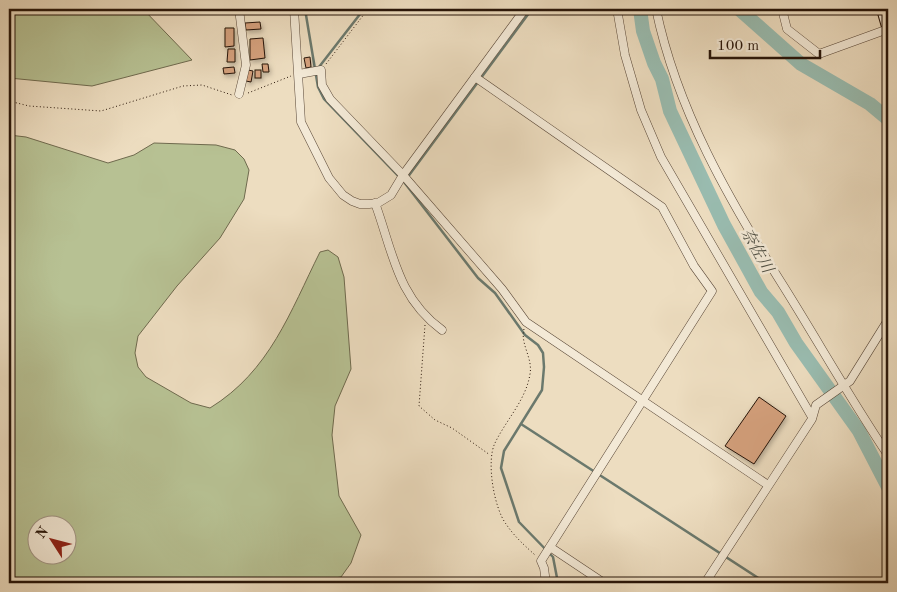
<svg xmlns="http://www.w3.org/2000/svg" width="897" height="592" font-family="'Old Standard TT','Noto Serif JP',serif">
<defs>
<filter id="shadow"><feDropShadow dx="1.5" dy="2.5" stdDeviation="2.5" flood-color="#0004"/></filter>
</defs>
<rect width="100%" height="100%" fill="#edddc0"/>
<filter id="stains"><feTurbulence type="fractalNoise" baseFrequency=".004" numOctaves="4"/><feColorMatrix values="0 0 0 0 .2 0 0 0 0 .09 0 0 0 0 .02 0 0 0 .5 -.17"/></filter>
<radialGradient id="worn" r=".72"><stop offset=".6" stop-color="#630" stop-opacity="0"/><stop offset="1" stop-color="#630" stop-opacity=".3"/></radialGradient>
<g fill="#b7c193" stroke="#6f6a4e" fill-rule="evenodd">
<path d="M9,9H143L192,60L92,86L9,78Z"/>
<path d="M9,135L26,137L108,163L134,155L154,143L216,145L235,150L244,159L249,170L244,199L220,238L177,286L138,336L135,353L138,367L146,377L191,403L210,408C270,371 290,312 320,252L328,250L338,257L344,277L351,369L335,406L332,435L339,496L361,535L351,563L341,577L302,583H9ZM38,524H68V554H38Z"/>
</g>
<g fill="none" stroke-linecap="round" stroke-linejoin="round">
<g stroke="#6b796d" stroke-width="2.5">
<path d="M305,9L318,87L324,99L404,182L478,278L495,293L525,335L538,345L543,353L544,367L542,390L504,451L501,468L519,522L553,557L558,583"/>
<path d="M319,67L364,9"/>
<path d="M407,178L532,9"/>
<path d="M521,424L766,583"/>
</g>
<g stroke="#99bcb0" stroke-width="14">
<path d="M640,9L643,31L654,63L662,79L670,111L724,225L761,292L778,312L796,343L859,431L888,487"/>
<path d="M739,9L801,64L870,104L888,119"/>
</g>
</g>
<g fill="#d4a07c" stroke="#271408" filter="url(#shadow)">
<path d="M260,22L261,29L246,30L245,23Z"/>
<path d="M225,28H234V46L225,47Z"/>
<path d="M263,38L265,58L250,60V39Z"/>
<path d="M228,49H235V62H227Z"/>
<path d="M310,57L311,67L306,68L304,58Z"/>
<path d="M262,64H268L269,72H263Z"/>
<path d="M234,67L235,73L224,74L223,68Z"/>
<path d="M248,70L253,71L251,82L246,81Z"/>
<rect x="255" y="70" width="6" height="8"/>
<path d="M759,397L786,416L754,464L725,446Z"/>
</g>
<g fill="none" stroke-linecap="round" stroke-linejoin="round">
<defs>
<g id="street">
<path d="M294,9L301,122L329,178L343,195L352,201L360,204H369L378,203L391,195L403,175L525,9"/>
<path d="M617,9L625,55L641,110L661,157L812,417"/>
<path d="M656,9C677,110 729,200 784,287C819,343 851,400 888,455"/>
<path d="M782,9L787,29L819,54L888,29"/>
<path d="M299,74L321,70L322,85L330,99L403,175L502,289L526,322L768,485"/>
<path d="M475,77L662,207L694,266L712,291L541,561L544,568L546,583"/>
<path d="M239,94L246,65L239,9"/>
<path d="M375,203C393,252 397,297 442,330"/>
<path d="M550,547L604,583"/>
<path d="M705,583L812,419L816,405L850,381L888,320"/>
</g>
<path id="secondary" d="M882,9L888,30"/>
</defs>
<use href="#street" stroke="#584636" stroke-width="9"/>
<use href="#secondary" stroke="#271408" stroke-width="12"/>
<g stroke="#271408" stroke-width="1" stroke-dasharray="1 2.5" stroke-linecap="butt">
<path d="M326,64L368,9"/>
<path d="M248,93L291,76"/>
<path d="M9,101L29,106L101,111L183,86L202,85L232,95"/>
<path d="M425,325L419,406L435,420L452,428L490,455"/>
<path d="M524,329C520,344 533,358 530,374C526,400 506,420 495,443C486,461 494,508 506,524C514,536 524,545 535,555"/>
</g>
<use href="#street" stroke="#f3e9d6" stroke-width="8"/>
<use href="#secondary" stroke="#f3e9d6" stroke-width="10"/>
</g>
<g text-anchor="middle" stroke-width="5" stroke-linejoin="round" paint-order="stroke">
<g font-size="16" font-style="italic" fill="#4f4f43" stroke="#f3e9d6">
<text transform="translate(758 250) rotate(61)" y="6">奈佐川</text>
</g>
</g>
<rect width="897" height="592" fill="none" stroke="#edddc0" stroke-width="30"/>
<rect x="10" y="10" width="877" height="572" fill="none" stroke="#271408" stroke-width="2.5"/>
<rect x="15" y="15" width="867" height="562" fill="none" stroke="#271408"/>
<g transform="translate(52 540) rotate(306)"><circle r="24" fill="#f3e9d6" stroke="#a19484"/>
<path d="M0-4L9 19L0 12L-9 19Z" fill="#8f2418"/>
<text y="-8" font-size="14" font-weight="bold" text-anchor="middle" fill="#271408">N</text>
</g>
<path d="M710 50v8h110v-8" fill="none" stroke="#271408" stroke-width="2.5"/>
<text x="717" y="50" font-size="15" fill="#271408" stroke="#f3e9d6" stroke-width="4" paint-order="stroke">100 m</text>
<rect width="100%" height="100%" filter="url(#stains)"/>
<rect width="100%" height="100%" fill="url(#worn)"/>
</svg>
